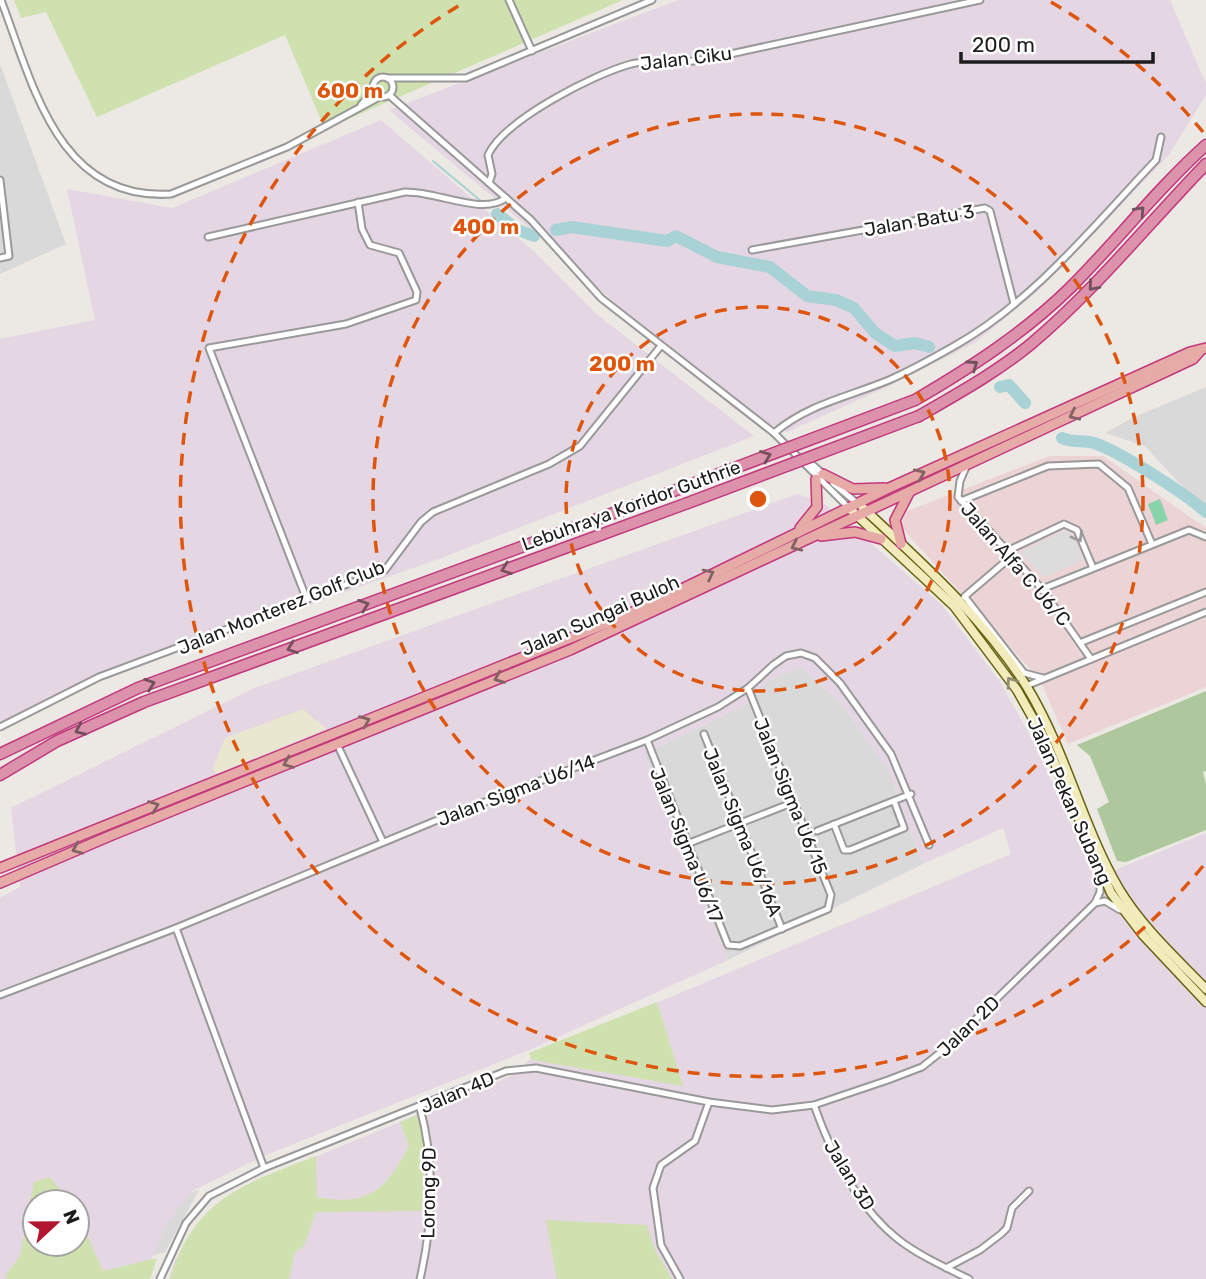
<svg xmlns="http://www.w3.org/2000/svg" width="1206" height="1279" font-family="Rubik,sans-serif">
<rect width="100%" height="100%" fill="#ece8e3"/>
<g fill="#dad9d9">
<path d="M0,64L66,244L0,274Z"/>
<path d="M1206,387V512L1145,446L1105,433L1134,417Z"/>
<path d="M801,667L841,703L890,773L923,864L728,960L644,754L743,706L768,681Z"/>
<path d="M199,1190L165,1252L103,1271L88,1227Z"/>
</g>
<path fill="#ecd4d6" d="M1050,456H1103L1206,528V687L1068,744L1040,680L900,526L907,511Z"/>
<g fill="#e5d6e4" fill-rule="evenodd">
<path d="M678,0H1170L1206,84V95L1169,155L1038,291L976,342L885,388L787,432L732,407L551,246L389,110Z"/>
<path d="M381,120L538,255L600,317L754,436L436,560L84,684L0,726V339L95,320L67,189L172,208Z"/>
<path d="M798,494L826,505L941,604L1000,682L1035,744L1095,878L1206,833V1279H169L175,1260L211,1216L252,1183L511,1076L537,1053L1011,854L1003,828L923,864L890,773L841,703L801,667L768,681L743,706L644,754L728,960L527,1051L266,1155L192,1191L165,1226L143,1279H0V898L20,887L11,808L252,689ZM35,1202H77V1244H35Z"/>
</g>
<path fill="#e9e7d0" d="M303,709L326,729L216,774L213,768L225,738Z"/>
<g fill="#cfe1ae">
<path d="M14,0H623L325,129L285,35L97,117L46,12L21,18Z"/>
<path d="M657,1002L683,1086L532,1060L529,1053Z"/>
<path d="M417,1115L425,1139L422,1211L316,1212L304,1246L295,1252L289,1279H170C194,1198 244,1184 316,1156L317,1197C368,1207 386,1190 409,1146L400,1122Z"/>
<path d="M50,1177L69,1202H35V1244H77V1213L103,1271L157,1258L150,1279H7L5,1276L20,1256L34,1182Z"/>
<path d="M546,1220L647,1225L655,1250L672,1279H557Z"/>
</g>
<path fill="#afc79c" d="M1206,691V771L1203,772L1206,784V830L1126,862L1117,861L1097,809L1109,802L1090,756L1077,745Z"/>
<path fill="#89d3ab" d="M1160,499L1168,520L1156,525L1148,504Z"/>
<path fill="#dcdcdc" d="M1066,530L1072,533L1084,560L1047,576L1040,574L1020,552Z"/>
<g fill="none" stroke-linecap="round" stroke-linejoin="round">
<path stroke="#a8d2d5" stroke-width="2" d="M433,161L481,201"/>
<g stroke="#a8d2d5" stroke-width="12">
<path d="M497,214L518,230L534,236"/>
<path d="M556,230L572,227L667,241L676,236L717,257L770,267L807,296L836,300L854,308L875,333L895,346L915,343L929,347"/>
<path d="M1000,387L1009,385L1025,403"/>
<path d="M1062,438C1073,443 1083,440 1094,443C1119,451 1186,494 1206,512"/>
</g>
<defs>
<g id="minor">
<path d="M1,0C33,84 58,202 171,194L287,147L381,96"/>
<path d="M509,0L532,51"/>
<circle cx="383" cy="87" r="10"/>
<path d="M387,78H466L652,0"/>
<path d="M389,95L531,220L601,298L774,433L850,509"/>
<path d="M361,105L374,90"/>
<path d="M0,180L9,256L0,258"/>
<path d="M489,183L492,174L488,155C504,120 594,74 631,64C648,60 666,62 684,62C696,61 709,58 721,56L980,0"/>
<path d="M208,237L405,192C437,191 482,216 506,198"/>
<path d="M752,250L985,208L990,211L1014,304"/>
<path d="M774,433C808,404 848,397 889,380C912,370 935,357 956,345C1035,300 1094,225 1156,160L1161,137"/>
<path d="M807,460L823,474"/>
<path d="M967,465L960,481L958,497L1042,589L1091,659"/>
<path d="M833,483L858,504"/>
<path d="M961,501L1048,466L1099,464L1128,488L1152,544"/>
<path d="M1007,551L1064,524L1077,530L1093,568"/>
<path d="M1042,589L1189,530L1206,537"/>
<path d="M964,597L1012,556"/>
<path d="M965,597L1024,673L1043,678"/>
<path d="M307,600L209,348L346,324L416,300L417,292L399,253L370,245L362,229L358,202"/>
<path d="M1082,642L1206,592"/>
<path d="M1026,686L1206,612"/>
<path d="M0,727L99,677L385,570L421,522L433,512L549,464L580,446L660,347"/>
<path d="M704,734L782,929"/>
<path d="M647,740L728,945L740,946L828,909L831,895L748,688"/>
<path d="M337,744L383,842"/>
<path d="M834,824L844,850H850L904,828L894,801"/>
<path d="M817,831L911,794"/>
<path d="M687,844L794,802"/>
<path d="M1095,903L1105,901L1120,910"/>
<path d="M176,928L264,1168"/>
<path d="M0,995L176,928L435,821L647,740L718,707L748,688L773,665L786,656L801,653L815,658L840,683L891,754L929,845"/>
<path d="M814,1105C831,1153 858,1208 899,1240C920,1256 945,1267 969,1279"/>
<path d="M946,1268L980,1250L1001,1234L1007,1228L1012,1208L1029,1191"/>
<path d="M160,1279L186,1223L209,1196L264,1168L506,1071L536,1068L709,1102L772,1110L814,1105L888,1080L922,1067L946,1048L1095,903L1100,892V873"/>
<path d="M420,1279C433,1224 435,1162 420,1108"/>
<path d="M680,1279L661,1245L653,1188L661,1165L695,1141L709,1102"/>
</g>
<g id="secondary">
<path d="M863,508C922,563 984,618 1027,687C1066,751 1082,826 1119,889C1142,927 1176,958 1206,989"/>
<path d="M850,509L954,606L1017,690L1044,738L1111,893L1143,935L1206,1002"/>
</g>
<g id="trunk">
<path d="M823,474L853,489L884,488"/>
<path d="M800,528L817,507L816,479"/>
<path d="M821,536L855,532L881,539"/>
<path d="M901,544L895,520L909,493"/>
<path d="M0,868L588,631L647,606L889,488L1190,352L1206,348"/>
<path d="M0,883L112,835L570,650L1193,359L1200,351"/>
</g>
<g id="motorway">
<path d="M915,400C970,368 1024,333 1070,288C1117,241 1157,189 1206,145"/>
<path d="M919,416C957,394 997,372 1031,344C1095,290 1148,224 1206,164"/>
<path d="M0,754L138,688L679,489"/>
<path d="M0,775L57,741L144,702L685,504"/>
</g>
</defs>
<use href="#minor" stroke="#999" stroke-width="9"/>
<use href="#secondary" stroke="#666210" stroke-width="11"/>
<use href="#trunk" stroke="#c3377d" stroke-width="12"/>
<use href="#motorway" stroke="#c3377d" stroke-width="13"/>
<use href="#minor" stroke="#fff" stroke-width="5"/>
<use href="#secondary" stroke="#f2ecbc" stroke-width="8"/>
<use href="#trunk" stroke="#e6aaa7" stroke-width="9"/>
<use href="#motorway" stroke="#dc92ab" stroke-width="10"/>
<defs>
<g id="motorway-bridge">
<path d="M679,489L915,400"/>
<path d="M685,504L919,416"/>
</g>
</defs>
<use href="#motorway-bridge" stroke="#c3377d" stroke-width="13" stroke-linecap="butt"/>
<use href="#motorway-bridge" stroke="#dc92ab" stroke-width="10"/>
</g>
<defs><path id="oneway-chevron" d="M-2-3.5L2.5 0L-2 3.5" fill="none" stroke-width="1.6" stroke-linecap="round" stroke-linejoin="round" transform="scale(1.75)"/></defs>
<g stroke="#72515c">
<use href="#oneway-chevron" transform="translate(1140 211) rotate(-47)"/>
<use href="#oneway-chevron" transform="translate(1093 286) rotate(131)"/>
<use href="#oneway-chevron" transform="translate(973 365) rotate(-35)"/>
<use href="#oneway-chevron" transform="translate(766 456) rotate(-21)"/>
<use href="#oneway-chevron" transform="translate(506 569) rotate(160)"/>
<use href="#oneway-chevron" transform="translate(364 605) rotate(-20)"/>
<use href="#oneway-chevron" transform="translate(292 648) rotate(160)"/>
<use href="#oneway-chevron" transform="translate(150 684) rotate(-20)"/>
<use href="#oneway-chevron" transform="translate(80 730) rotate(156)"/>
</g>
<g stroke="#816362">
<use href="#oneway-chevron" transform="translate(1074 415) rotate(155)"/>
<use href="#oneway-chevron" transform="translate(920 474) rotate(-24)"/>
<use href="#oneway-chevron" transform="translate(796 546) rotate(155)"/>
<use href="#oneway-chevron" transform="translate(709 574) rotate(-27)"/>
<use href="#oneway-chevron" transform="translate(499 678) rotate(158)"/>
<use href="#oneway-chevron" transform="translate(365 721) rotate(-22)"/>
<use href="#oneway-chevron" transform="translate(288 763) rotate(158)"/>
<use href="#oneway-chevron" transform="translate(154 806) rotate(-22)"/>
<use href="#oneway-chevron" transform="translate(77 849) rotate(157)"/>
</g>
<use stroke="#999" href="#oneway-chevron" transform="translate(1078 537) rotate(60)"/>
<use stroke="#928e74" href="#oneway-chevron" transform="translate(1011 682) rotate(-126)"/>
<g fill="none" stroke="#de560d" stroke-width="3.5" stroke-dasharray="12 9">
<circle cx="758" cy="499" r="192"/>
<circle cx="758" cy="499" r="385"/>
<path d="M1203 866A577 577 0 1 1 465 2M1051 2A577 577 0 0 1 1203 132"/>
</g>
<g text-anchor="middle" stroke-width="5" stroke-linejoin="round" paint-order="stroke">
<g font-size="19" fill="#1c1c1c" stroke="#fff">
<text transform="translate(686 58) rotate(-7)" y="7">Jalan Ciku</text>
<text transform="translate(919 220) rotate(-10)" y="7">Jalan Batu 3</text>
<text transform="translate(631 505) rotate(-20)" y="7">Lebuhraya Koridor Guthrie</text>
<text transform="translate(1016 564) rotate(49)" y="7">Jalan Alfa C U6/C</text>
<text transform="translate(281 607) rotate(-22)" y="7">Jalan Monterez Golf Club</text>
<text transform="translate(600 615) rotate(-24)" y="7">Jalan Sungai Buloh</text>
<text transform="translate(516 790) rotate(-21)" y="7">Jalan Sigma U6/14</text>
<text transform="translate(791 796) rotate(68)" y="7">Jalan Sigma U6/15</text>
<text transform="translate(1070 801) rotate(66)" y="7">Jalan Pekan Subang</text>
<text transform="translate(743 832) rotate(68)" y="7">Jalan Sigma U6/16A</text>
<text transform="translate(687 845) rotate(68)" y="7">Jalan Sigma U6/17</text>
<text transform="translate(968 1026) rotate(-44)" y="7">Jalan 2D</text>
<text transform="translate(457 1092) rotate(-23)" y="7">Jalan 4D</text>
<text transform="translate(850 1175) rotate(58)" y="7">Jalan 3D</text>
<text transform="translate(428 1193) rotate(-89)" y="7">Lorong 9D</text>
</g>
</g>
<circle cx="758" cy="499" r="10" fill="#de560d" stroke="#fff" stroke-width="3.5"/>
<g font-size="21" text-anchor="middle" font-weight="bold" fill="#de560d" stroke="#fff" stroke-width="5" stroke-linejoin="round" paint-order="stroke">
<text x="350" y="98">600 m</text>
<text x="486" y="234">400 m</text>
<text x="622" y="371">200 m</text>
</g>
<g transform="translate(56 1223) rotate(68)"><circle r="33" fill="#ffffff" stroke="#a4a4a4" stroke-width="2"/>
<path d="M0-5L12 26L0 18L-12 26Z" fill="#b2162e"/>
<text y="-10" font-size="19" font-weight="bold" text-anchor="middle" fill="#1c1c1c">N</text>
</g>
<path d="M961 52v10h192v-10" fill="none" stroke="#1c1c1c" stroke-width="3.5"/>
<text x="972" y="52" font-size="21" fill="#1c1c1c" stroke="#ffffff" stroke-width="5" paint-order="stroke">200 m</text>
</svg>
